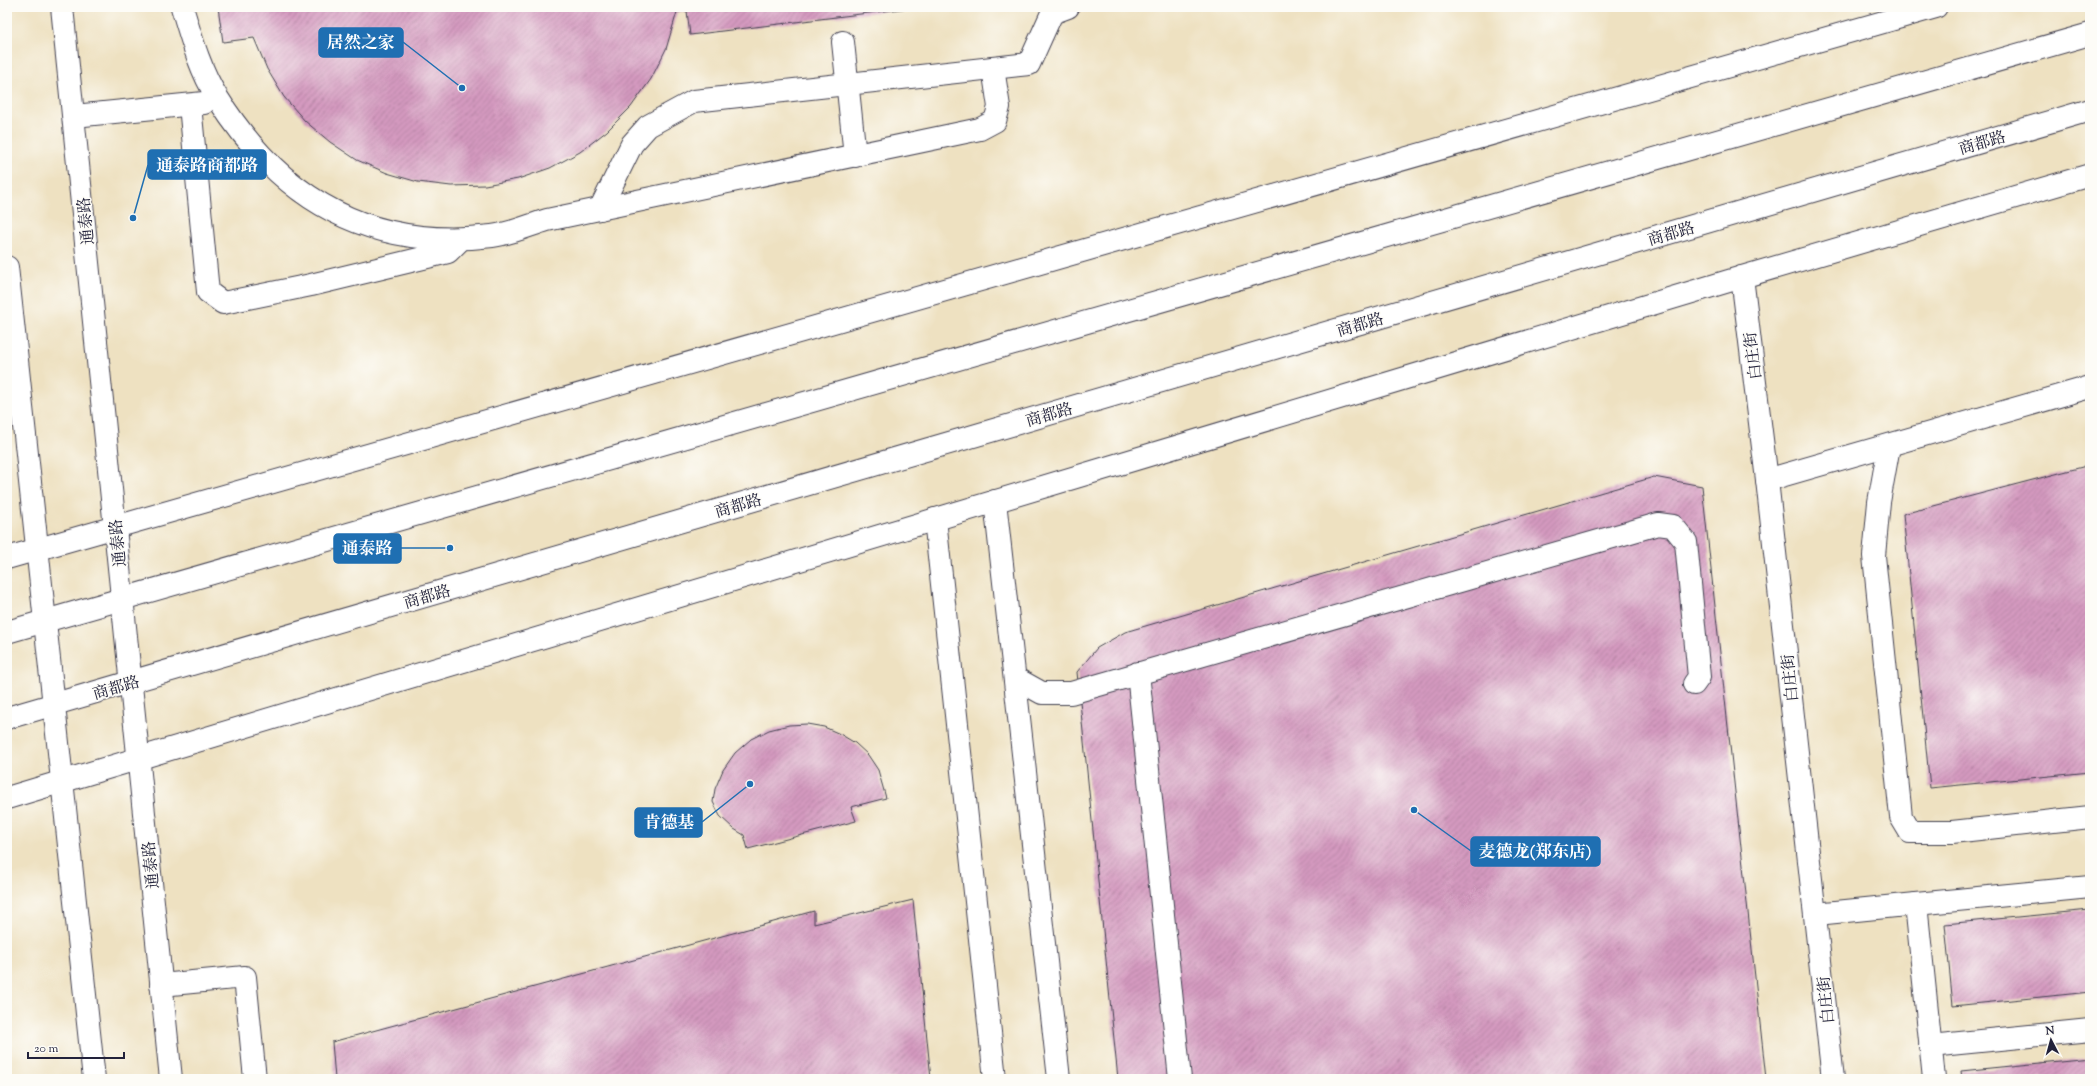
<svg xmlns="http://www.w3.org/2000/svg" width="2097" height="1086" font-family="'Sorts Mill Goudy','Noto Serif SC',serif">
<defs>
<pattern id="building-hatch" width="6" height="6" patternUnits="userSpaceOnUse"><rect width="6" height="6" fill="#d49abf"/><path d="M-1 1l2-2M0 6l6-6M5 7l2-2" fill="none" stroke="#ac7d9c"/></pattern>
</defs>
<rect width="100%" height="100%" fill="#fdfcf7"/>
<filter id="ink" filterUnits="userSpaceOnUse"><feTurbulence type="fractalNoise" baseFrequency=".025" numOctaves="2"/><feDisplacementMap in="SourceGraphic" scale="8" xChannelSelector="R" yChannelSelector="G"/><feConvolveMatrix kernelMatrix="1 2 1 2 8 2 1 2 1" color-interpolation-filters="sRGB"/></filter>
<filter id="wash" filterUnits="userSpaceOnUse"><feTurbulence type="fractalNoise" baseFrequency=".012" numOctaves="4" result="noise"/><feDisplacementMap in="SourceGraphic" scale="16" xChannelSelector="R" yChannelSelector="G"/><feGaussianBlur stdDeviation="0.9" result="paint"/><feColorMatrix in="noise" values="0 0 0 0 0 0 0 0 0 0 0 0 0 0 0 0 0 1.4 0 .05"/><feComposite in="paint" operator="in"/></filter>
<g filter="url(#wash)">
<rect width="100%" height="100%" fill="#eee1c1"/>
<g id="blocks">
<g fill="url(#building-hatch)">
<path d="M218,7H909V8L690,35L687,11L677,12L666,49L651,79L631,107L607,131L580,152L550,168L518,179L485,185L451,186L418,182L387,173L357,160L330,142L305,121L284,97L267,69L254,38L223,42Z"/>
<path d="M2090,465V772L1930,788L1903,514Z"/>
<path d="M1654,477L1702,486L1766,1079H1118L1077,672L1097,648L1125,632Z"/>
<path d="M807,724L824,727L840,734L855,743L868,755L878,770L886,798L851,807L856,821L748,849L744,835L734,829L720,816L713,802L715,789L723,770L735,753L751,739L769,730L789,725Z"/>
<path d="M913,900L931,1079H335L332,1042L814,911V924Z"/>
<path d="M2090,910V992L1953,1006L1945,924Z"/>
<path d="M2090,1058V1079H1962L1961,1071Z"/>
</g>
</g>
</g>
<g filter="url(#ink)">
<use href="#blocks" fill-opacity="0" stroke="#413f4f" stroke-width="1"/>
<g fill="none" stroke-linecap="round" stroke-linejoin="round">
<defs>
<g id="minor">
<path d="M62,7L171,1079"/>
<path d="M182,7C191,37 200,70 217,97C281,200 371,251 492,236C510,234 530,225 547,220L980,129L995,121L999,107L993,68"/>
<path d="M843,42L855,156"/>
<path d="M190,105L208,292L223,303L311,285L448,252L460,240"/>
<path d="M74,116L204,103"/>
<path d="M600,209L632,144L648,126L694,101L1029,64L1052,13L1068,7"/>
<path d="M7,267L94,1079"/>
<path d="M1742,277L1767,480L1833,1079"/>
<path d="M1889,446L1879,502L1874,556L1901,817L1910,832H1952L2090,817"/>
<path d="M1767,480L2090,387"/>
<path d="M995,501L1059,1079"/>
<path d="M935,519L995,1079"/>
<path d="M7,558L1936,7"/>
<path d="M1138,673L1180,1079"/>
<path d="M1015,678L1042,693H1071L1658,524L1673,526L1686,542L1699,677L1694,684"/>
<path d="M7,798L1742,277L2090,175"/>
<path d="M1816,914L1916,904"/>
<path d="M161,985L245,977L255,1079"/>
<path d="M1930,1046L2090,1030"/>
<path d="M1934,1079L1916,904L2090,887"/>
</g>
<g id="major">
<path d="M7,632L2090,34"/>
<path d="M7,718L2090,110"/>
</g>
</defs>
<use href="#minor" stroke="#413f4f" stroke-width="24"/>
<use href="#major" stroke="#413f4f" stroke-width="24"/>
<use href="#minor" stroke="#fff" stroke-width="22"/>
<use href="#major" stroke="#fff" stroke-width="22"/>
</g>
</g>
<g text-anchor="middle" stroke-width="3" stroke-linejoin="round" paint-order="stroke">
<g font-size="16" fill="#22223b" stroke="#fdfcf7">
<text transform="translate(1982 142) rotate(-16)" y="6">商都路</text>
<text transform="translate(85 221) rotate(-96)" y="6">通泰路</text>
<text transform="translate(1671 233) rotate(-16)" y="6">商都路</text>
<text transform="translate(1360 324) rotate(-16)" y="6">商都路</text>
<text transform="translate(1752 356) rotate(-97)" y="6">白庄街</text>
<text transform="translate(1049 414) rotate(-16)" y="6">商都路</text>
<text transform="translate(738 505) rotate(-16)" y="6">商都路</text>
<text transform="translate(117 543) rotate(-96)" y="6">通泰路</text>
<text transform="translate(427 596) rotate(-16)" y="6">商都路</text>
<text transform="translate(1789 678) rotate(-96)" y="6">白庄街</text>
<text transform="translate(116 687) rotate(-16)" y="6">商都路</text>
<text transform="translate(150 865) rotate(-96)" y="6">通泰路</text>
<text transform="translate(1825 1000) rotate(-96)" y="6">白庄街</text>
</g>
</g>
<path fill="none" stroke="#1f6fb2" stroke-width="1.5" d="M462 88L403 42M133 218L148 165M450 548L401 548M750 784L702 822M1414 810L1471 851"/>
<g fill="#1f6fb2" stroke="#fdfcf7" stroke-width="1.5">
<circle cx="462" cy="88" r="4"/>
<circle cx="133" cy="218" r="4"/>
<circle cx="450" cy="548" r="4"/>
<circle cx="750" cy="784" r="4"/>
<circle cx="1414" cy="810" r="4"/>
</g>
<g fill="#1f6fb2" stroke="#1f6fb2" stroke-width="1.5">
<rect x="319" y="28" width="84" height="29" rx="4"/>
<rect x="148" y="150" width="118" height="29" rx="4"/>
<rect x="334" y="534" width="67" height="29" rx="4"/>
<rect x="635" y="808" width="67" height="29" rx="4"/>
<rect x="1471" y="837" width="129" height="29" rx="4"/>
</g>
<g font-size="17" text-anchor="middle" font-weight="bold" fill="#fff">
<text x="361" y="48">居然之家</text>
<text x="207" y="171">通泰路商都路</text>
<text x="367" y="554">通泰路</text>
<text x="669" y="828">肯德基</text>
<text x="1535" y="857">麦德龙(郑东店)</text>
</g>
<rect width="2097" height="1086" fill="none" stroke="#fdfcf7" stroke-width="24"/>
<g transform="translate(2051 1040) rotate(354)" stroke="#fdfcf7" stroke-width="3" paint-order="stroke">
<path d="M0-3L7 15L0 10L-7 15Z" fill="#22223b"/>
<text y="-6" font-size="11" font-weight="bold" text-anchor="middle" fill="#22223b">N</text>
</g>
<path d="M28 1052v6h96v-6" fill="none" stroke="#22223b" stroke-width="2"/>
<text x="34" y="1052" font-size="12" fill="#22223b" stroke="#fdfcf7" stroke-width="3" paint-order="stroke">20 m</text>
</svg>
